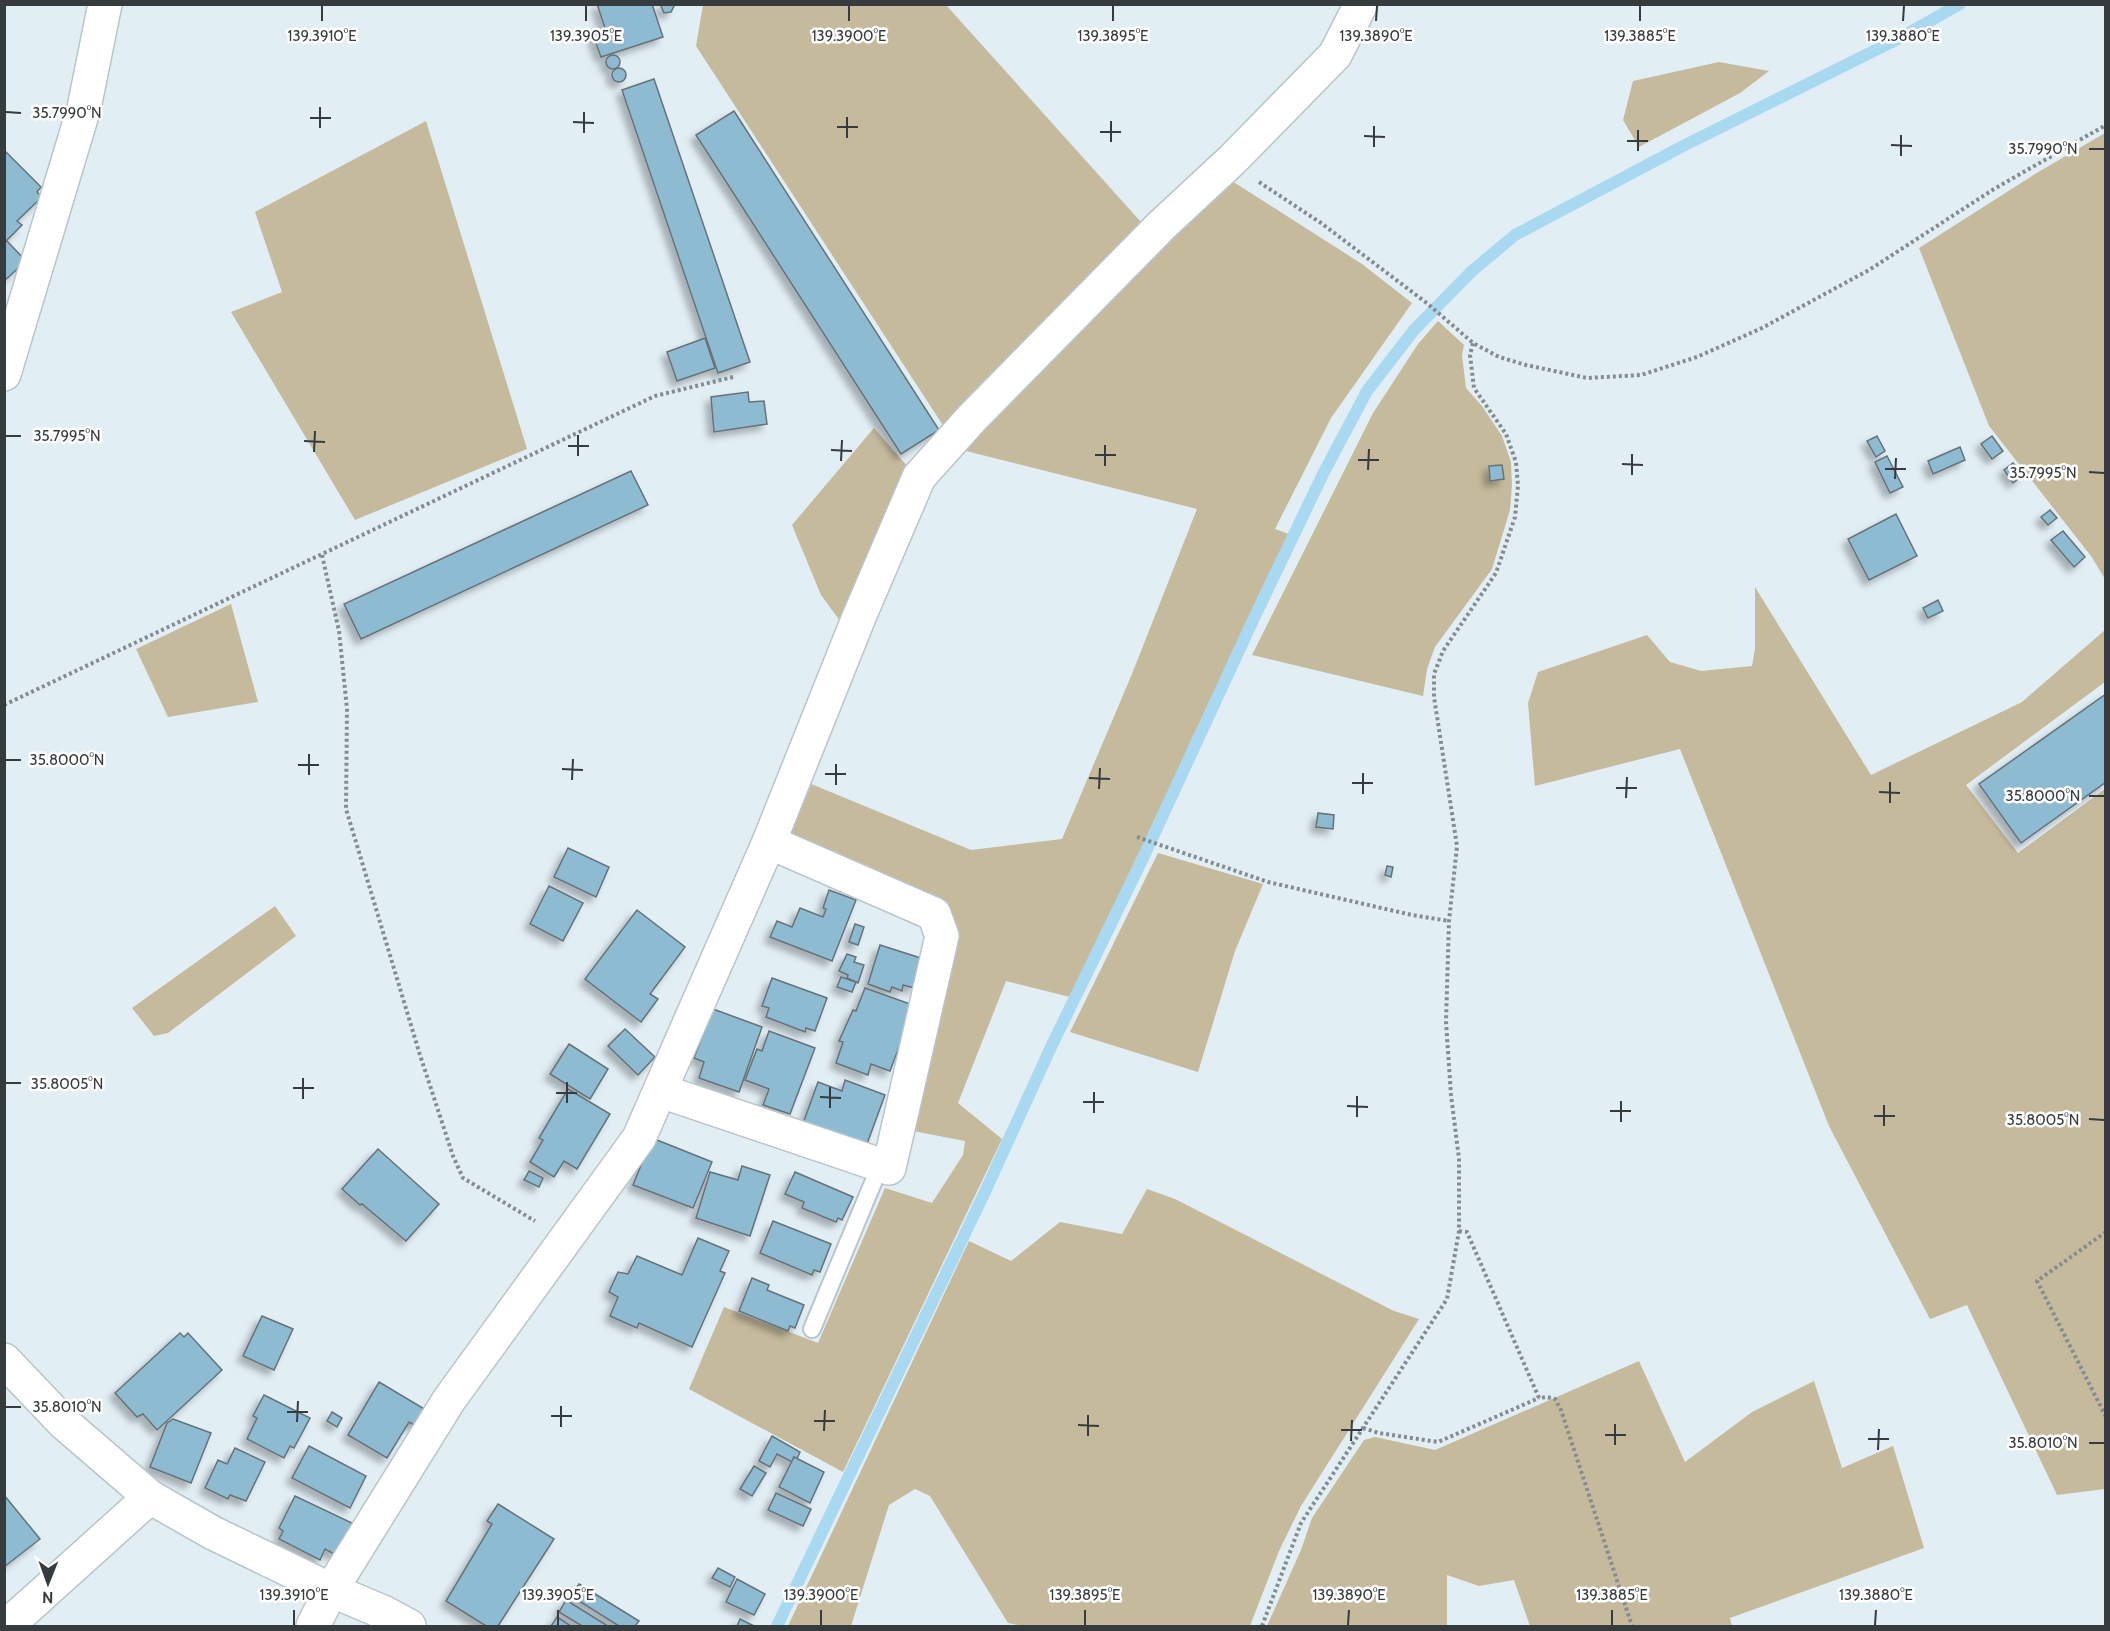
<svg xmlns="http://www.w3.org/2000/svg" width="2110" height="1631" font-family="Cabin,sans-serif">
<defs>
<filter id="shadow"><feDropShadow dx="-5.5" dy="5.5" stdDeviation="3" flood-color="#0004"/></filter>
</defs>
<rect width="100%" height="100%" fill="#e1eef4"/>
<g fill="#c6ba9c">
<path d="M703,5H946L1141,222L948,433L696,46Z"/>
<path d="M1719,62L1769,71L1740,93L1639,147L1623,120L1633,81Z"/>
<path d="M426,121L527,449L355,520L231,312L282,292L255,212Z"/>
<path d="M2105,133V579L2091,556L1989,426L1919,248L2035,174Z"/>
<path d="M1235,183L1362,264L1412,303L1331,418L1275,529L1291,535L1070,997L1006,981L958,1103L1002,1139L843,1472L689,1389L724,1307L818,1343L885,1188L932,1203L963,1155L965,1141L908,1130L955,943L801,848L785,826L804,781L971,850L1062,839L1132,674L1197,509L958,449L1223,184Z"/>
<path d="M1438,321L1464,345L1462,355L1466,388L1482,406L1502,436L1511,462L1512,485L1510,510L1492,569L1435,647L1427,669L1423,696L1252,655L1373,413L1418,344Z"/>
<path d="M874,428L914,474L843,625L821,595L792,525Z"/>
<path d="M1755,587L1871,775L2022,702L2105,630V682L1966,785L2018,853L2105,789V1489L2057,1495L1967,1305L1930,1319L1829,1126L1680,749L1535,786L1528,703L1538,672L1647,635L1670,662L1701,671L1752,666L1755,649Z"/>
<path d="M231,604L258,702L168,717L136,649Z"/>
<path d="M1158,853L1263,884L1235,951L1198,1072L1070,1032Z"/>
<path d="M275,906L296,936L168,1033L154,1036L132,1008Z"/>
<path d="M1147,1189L1175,1199L1394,1311L1419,1319L1301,1506L1279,1551L1250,1626H1023L1008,1623L930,1496L915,1489L889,1505L851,1626H788L969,1241L1011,1261L1060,1222L1122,1234Z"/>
<path d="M1639,1361L1685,1462L1752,1412L1814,1381L1842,1468L1893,1446L1924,1548L1730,1618L1732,1626H1530L1514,1580L1479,1586L1447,1575V1626H1267L1301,1550L1312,1518L1364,1440L1375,1437L1435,1450Z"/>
</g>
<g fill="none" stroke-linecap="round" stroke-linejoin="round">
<path stroke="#a9d9f0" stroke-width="12" d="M777,1626L984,1194L1051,1047L1143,858L1255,616L1323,474L1367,391L1414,330L1472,271L1515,235L1685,145L1898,39L1960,4"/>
</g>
<g fill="#8dbbd2" stroke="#667277" stroke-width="1.5" filter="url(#shadow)">
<path d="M597,4H652L663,37L601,57L593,35L606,31Z"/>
<path d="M660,4H674V6L671,12L664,13Z"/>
<circle cx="613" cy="62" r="7"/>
<circle cx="619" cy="75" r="7"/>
<path d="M654,79L750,362L718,373L622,90Z"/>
<path d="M734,111L939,430L901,454L696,135Z"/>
<path d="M4,150L41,187L37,192L42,197L17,221L22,225L4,243Z"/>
<path d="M7,241L26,261L4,281V243Z"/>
<path d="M705,338L715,368L677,381L667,352Z"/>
<path d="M748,392L749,402L764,401L767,424L714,432L711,397Z"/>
<path d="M1877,436L1885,451L1876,457L1867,441Z"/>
<path d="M1992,436L2003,451L1992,459L1981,444Z"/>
<path d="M1960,447L1965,460L1933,474L1928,461Z"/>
<path d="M1887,456L1903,487L1890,493L1875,462Z"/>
<path d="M2013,463L2023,475L2013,483L2004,470Z"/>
<path d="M1502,465L1504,479L1490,481L1489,466Z"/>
<path d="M631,471L648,505L361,639L344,604Z"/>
<path d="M2050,510L2057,518L2048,525L2041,517Z"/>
<path d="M1896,514L1917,556L1869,580L1848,539Z"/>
<path d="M2063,531L2085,557L2074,567L2051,540Z"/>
<path d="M1938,600L1943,611L1928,618L1923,608Z"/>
<path d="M2106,694V782L2021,843L1979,784Z"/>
<path d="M1318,813L1334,815L1333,829L1316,827Z"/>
<path d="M568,848L609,867L596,897L554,877Z"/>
<path d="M1387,866L1393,867L1391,877L1385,875Z"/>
<path d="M549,886L583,903L563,941L530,924Z"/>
<path d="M829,890L856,900L832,961L770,937L777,921L792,927L800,908L823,917L826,909L823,908Z"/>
<path d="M637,910L685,947L650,994L658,999L641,1022L585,979Z"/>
<path d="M855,924L864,927L858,945L849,942Z"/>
<path d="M880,945L924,959L914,988L903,985L902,991L892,987L890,992L868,984Z"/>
<path d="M847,954L856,957L854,962L864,965L858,983L847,978L848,975L839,971Z"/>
<path d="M841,977L856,982L852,992L837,987Z"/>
<path d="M772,978L827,998L815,1031L806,1028L805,1032L766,1017L769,1008L762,1006Z"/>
<path d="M865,988L910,1004L907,1013L911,1015L890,1071L871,1064L868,1075L836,1063L843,1042L839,1041L853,1010L856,1011Z"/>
<path d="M713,1009L762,1027L739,1092L699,1078L704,1062L694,1058Z"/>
<path d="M625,1029L655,1057L638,1075L608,1046Z"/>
<path d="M769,1031L815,1048L790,1114L763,1105L769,1089L745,1080L757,1049L762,1051Z"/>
<path d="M569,1044L608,1069L590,1099L550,1074Z"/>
<path d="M845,1080L885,1095L864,1152L801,1129L818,1082L842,1091Z"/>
<path d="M568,1089L610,1114L577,1169L564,1161L554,1177L530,1162L543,1140L539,1138Z"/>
<path d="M652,1138L712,1162L693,1208L633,1185Z"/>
<path d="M378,1149L439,1204L406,1241L362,1204L360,1205L342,1189Z"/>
<path d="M742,1166L770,1175L750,1236L696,1218L710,1172L738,1180Z"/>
<path d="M529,1171L543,1178L539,1187L524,1180Z"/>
<path d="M795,1172L853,1197L842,1220L838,1218L836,1222L802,1208L804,1202L785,1194Z"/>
<path d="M773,1221L831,1244L820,1272L814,1270L812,1275L760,1253Z"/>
<path d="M698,1238L729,1251L720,1271L725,1273L692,1347L639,1323L637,1328L610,1316L618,1297L609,1292L618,1272L628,1274L637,1256L682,1275Z"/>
<path d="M752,1278L769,1285L767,1290L804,1305L795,1328L790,1326L788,1331L739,1311Z"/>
<path d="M262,1316L293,1329L274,1370L243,1356Z"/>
<path d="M180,1333L184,1337L188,1333L222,1370L157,1430L143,1414L137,1417L115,1393Z"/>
<path d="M379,1382L426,1410L416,1426L409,1422L387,1458L348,1435Z"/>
<path d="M264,1395L310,1418L294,1448L290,1446L284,1458L247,1439L257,1418L253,1416Z"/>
<path d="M332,1412L342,1418L337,1427L327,1421Z"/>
<path d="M173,1419L211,1433L191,1483L150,1467L167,1423Z"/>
<path d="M772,1436L800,1452L797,1459L794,1457L792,1462L777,1454L770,1467L759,1461Z"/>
<path d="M309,1446L366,1476L350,1508L292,1478Z"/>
<path d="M235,1448L265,1462L246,1501L230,1495L228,1499L205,1488L218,1460L227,1464Z"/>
<path d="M794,1457L824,1472L810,1503L779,1487Z"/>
<path d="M754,1466L766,1473L752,1496L740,1489Z"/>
<path d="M776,1493L811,1509L803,1526L768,1510Z"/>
<path d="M4,1495L40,1539L4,1567Z"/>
<path d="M295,1496L352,1523L336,1555L325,1549L320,1560L279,1539L283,1531L279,1528Z"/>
<path d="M498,1504L554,1539L498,1626H486L446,1601L492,1524L487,1521Z"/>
<path d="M718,1568L735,1577L730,1587L712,1578Z"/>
<path d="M737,1579L765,1594L754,1615L726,1602Z"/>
<path d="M579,1584L639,1621L635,1626H619L571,1596Z"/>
<path d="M566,1600L608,1626H582L559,1612Z"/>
<path d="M557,1617L571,1626H551Z"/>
<path d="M740,1619L754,1626H737Z"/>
</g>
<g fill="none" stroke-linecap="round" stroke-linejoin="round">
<defs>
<path id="service" d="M812,1329L880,1166"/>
<g id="minor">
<path d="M4,374L84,108L105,4"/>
<path d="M661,1091L889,1168L942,936L934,914L769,842"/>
<path d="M7,1626L150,1497"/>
<path d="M313,1626L331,1590L449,1400L639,1138L769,842L859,617L919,477L972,418L1162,225L1232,160L1335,55L1361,4"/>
</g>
<path id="tertiary" d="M4,1360L64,1423L150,1497L213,1533L331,1590L385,1613L409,1626"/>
</defs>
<use href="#service" stroke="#b8c5cb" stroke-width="20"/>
<use href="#minor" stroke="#b8c5cb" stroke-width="36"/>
<use href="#tertiary" stroke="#b8c5cb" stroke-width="36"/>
<g stroke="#848c90" stroke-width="4" stroke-dasharray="3 3" stroke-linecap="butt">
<path d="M1259,182L1321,223L1428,304L1473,343L1499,357L1526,365L1587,378L1641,375L1697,357L1762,328L1869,270L1994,189L2106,125"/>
<path d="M322,555L339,631L347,709L346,809L420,1055L453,1156L463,1178L535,1221"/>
<path d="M4,705L655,396L733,377"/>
<path d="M1137,837L1268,882L1412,915L1449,921"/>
<path d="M1459,1231L1467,1232L1539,1398L1547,1397L1555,1399L1561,1410L1632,1626"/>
<path d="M2106,1232L2037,1281L2106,1417"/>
<path d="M1363,1428L1379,1433L1438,1442L1539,1398"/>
<path d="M1262,1626L1301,1523L1447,1299L1459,1231V1159L1451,1095L1446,1022L1449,921L1457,846L1434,697V674L1443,651L1496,573L1515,517L1518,486L1516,462L1506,434L1474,388L1470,355L1473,343"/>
</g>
<use href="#service" stroke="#fff" stroke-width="16"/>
<use href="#minor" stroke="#fff" stroke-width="33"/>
<use href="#tertiary" stroke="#fff" stroke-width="33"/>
</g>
<path fill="none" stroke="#363b3d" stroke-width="2" d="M322,21V6M586,21V6M849,21V6M1113,21V6M1376,21L1377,6M1640,21V6M1903,21L1904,6M6,112L21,113M310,118H331M573,122L594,123M837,127H858M320,128V107M1100,132H1121M584,133V112M1364,136L1385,137M847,138V117M1627,141H1648M1111,142V121M1891,145L1912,146M1374,147V126M2089,149H2104M1638,151V130M1901,156V135M6,436H21M304,441L325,442M568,446H589M831,450L852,451M314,452L315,431M1095,455H1116M578,456V435M1358,460H1379M841,461L842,440M1622,464L1643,465M1105,466V445M1885,469H1906M1368,470L1369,449M2089,472L2104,473M1632,475V454M1895,479L1896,458M6,760H21M298,765H319M562,769L583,770M825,774H846M309,775V754M1089,778L1110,779M572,780L573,759M1352,783H1373M836,785V764M1616,788H1637M1099,789L1100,768M1879,792L1900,793M1363,794V773M2089,796H2104M1626,798L1627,777M1890,803V782M6,1083H21M293,1088H314M556,1093H577M820,1097L841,1098M303,1099V1078M1083,1102H1104M567,1103V1082M1347,1106L1368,1107M830,1108V1087M1610,1111H1631M1094,1113V1092M1874,1116H1895M1357,1117V1096M2089,1119L2104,1120M1621,1122V1101M1884,1126V1105M6,1407H21M287,1412H308M551,1416H572M814,1421H835M297,1422L298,1401M1078,1425L1099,1426M561,1427V1406M1341,1430H1362M824,1431L825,1410M1605,1435H1626M1088,1436V1415M1868,1439H1889M1351,1441L1352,1420M2089,1443H2104M1615,1445V1424M1878,1450L1879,1429M294,1625V1610M558,1625V1610M821,1625V1610M1085,1625V1610M1348,1625L1349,1610M1612,1625V1610M1875,1625L1876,1610"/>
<g font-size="15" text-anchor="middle" fill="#363b3d" stroke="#fff" stroke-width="5" stroke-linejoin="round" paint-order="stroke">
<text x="322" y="41">139.3910°E</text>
<text x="586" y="41">139.3905°E</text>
<text x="849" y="41">139.3900°E</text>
<text x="1113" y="41">139.3895°E</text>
<text x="1376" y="41">139.3890°E</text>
<text x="1640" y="41">139.3885°E</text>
<text x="1903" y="41">139.3880°E</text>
<text x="67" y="118">35.7990°N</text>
<text x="2043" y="154">35.7990°N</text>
<text x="67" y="441">35.7995°N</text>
<text x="2043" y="478">35.7995°N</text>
<text x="67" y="765">35.8000°N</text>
<text x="2043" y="801">35.8000°N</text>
<text x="67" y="1089">35.8005°N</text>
<text x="2043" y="1125">35.8005°N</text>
<text x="67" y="1412">35.8010°N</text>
<text x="2043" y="1448">35.8010°N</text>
<text x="294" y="1600">139.3910°E</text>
<text x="558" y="1600">139.3905°E</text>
<text x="821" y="1600">139.3900°E</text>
<text x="1085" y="1600">139.3895°E</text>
<text x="1349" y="1600">139.3890°E</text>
<text x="1612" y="1600">139.3885°E</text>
<text x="1876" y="1600">139.3880°E</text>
</g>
<rect width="2110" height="1631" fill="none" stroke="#363b3d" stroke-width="12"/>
<g transform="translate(48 1583) rotate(181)" stroke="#ffffff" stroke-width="4.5" paint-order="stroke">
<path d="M0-4.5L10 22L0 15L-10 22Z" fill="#363b3d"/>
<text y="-9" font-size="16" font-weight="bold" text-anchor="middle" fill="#363b3d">N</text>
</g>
</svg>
